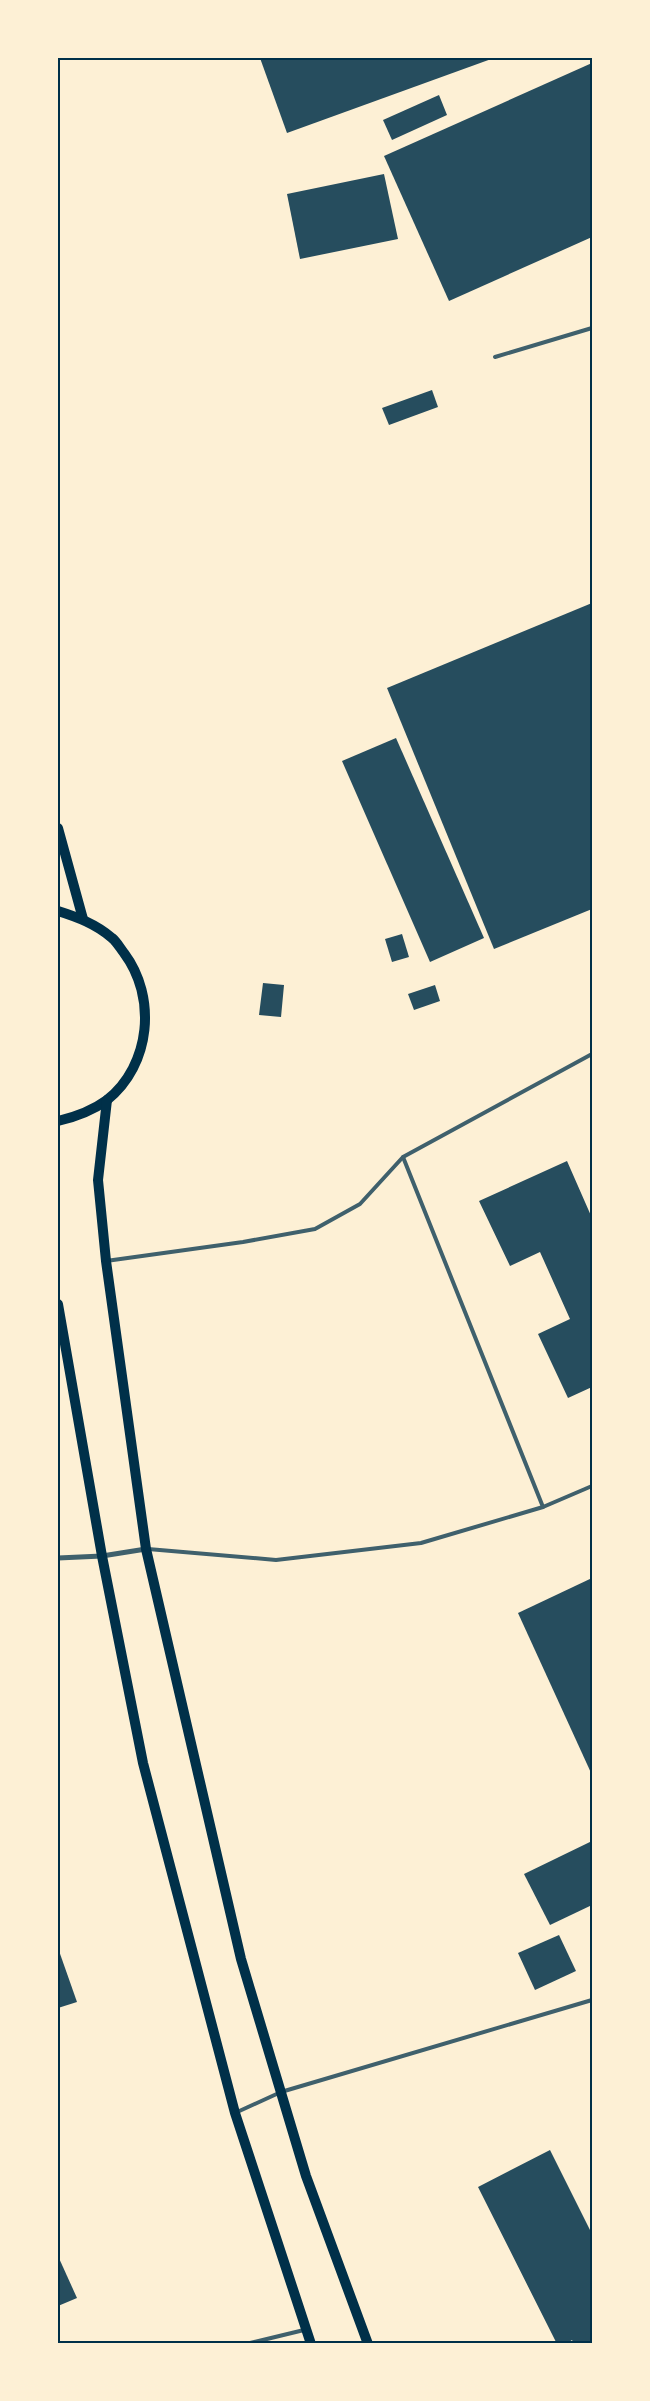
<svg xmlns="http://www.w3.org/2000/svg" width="650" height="2401" font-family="'Archivo Narrow',sans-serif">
<rect width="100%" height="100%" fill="#fdf0d5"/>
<g fill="#264d5e">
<path d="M260,58H494L287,133Z"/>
<path d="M592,63V237L449,301L384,156Z"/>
<path d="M439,95L447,115L392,140L383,120Z"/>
<path d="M384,174L398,239L300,259L287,194Z"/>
<path d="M432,390L438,407L389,425L382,408Z"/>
<path d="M592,603V909L494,949L387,688Z"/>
<path d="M396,738L484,938L430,962L342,761Z"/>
<path d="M402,934L409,957L392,962L385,939Z"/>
<path d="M263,983L284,985L281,1017L259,1015Z"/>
<path d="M435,985L440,1001L414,1010L408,994Z"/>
<path d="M567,1161L592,1218V1387L568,1398L538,1334L570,1319L540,1252L510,1266L479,1201Z"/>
<path d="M592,1578V1775L518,1613Z"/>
<path d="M592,1841V1905L550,1925L524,1874Z"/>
<path d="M559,1935L576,1971L535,1990L518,1953Z"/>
<path d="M58,1948L77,2002L58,2008Z"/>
<path d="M550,2150L592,2234V2344H574L572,2340L566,2344H557L478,2187Z"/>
<path d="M58,2256L77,2298L58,2306Z"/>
</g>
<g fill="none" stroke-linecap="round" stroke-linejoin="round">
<g stroke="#3f606c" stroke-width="4">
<path d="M495,357L592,328"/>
<path d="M403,1157L543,1507"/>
<path d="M106,1261L243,1242L315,1229L360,1204L403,1157L592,1054"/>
<path d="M148,1549L276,1560L421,1543L543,1507L592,1486"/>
<path d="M235,2113L281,2092L592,2000"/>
<path d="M246,2344L304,2330"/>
</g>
<path stroke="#3f606c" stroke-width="5" d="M58,1558L102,1556L146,1549"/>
<g stroke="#003049" stroke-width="10">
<path d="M58,828L83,919"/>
<path d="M58,911C77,917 96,924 112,938C117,942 120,948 124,953C157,997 151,1065 107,1100C92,1111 75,1117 58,1121"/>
<path d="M107,1100L98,1180L106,1261L146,1549L241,1959L306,2176L368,2344"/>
<path d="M58,1304L102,1556L143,1763L235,2113L311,2344"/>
</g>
</g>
<rect width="650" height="2401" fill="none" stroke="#fdf0d5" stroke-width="118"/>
<rect x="59" y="59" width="532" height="2283" fill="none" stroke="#003049" stroke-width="2"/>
</svg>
